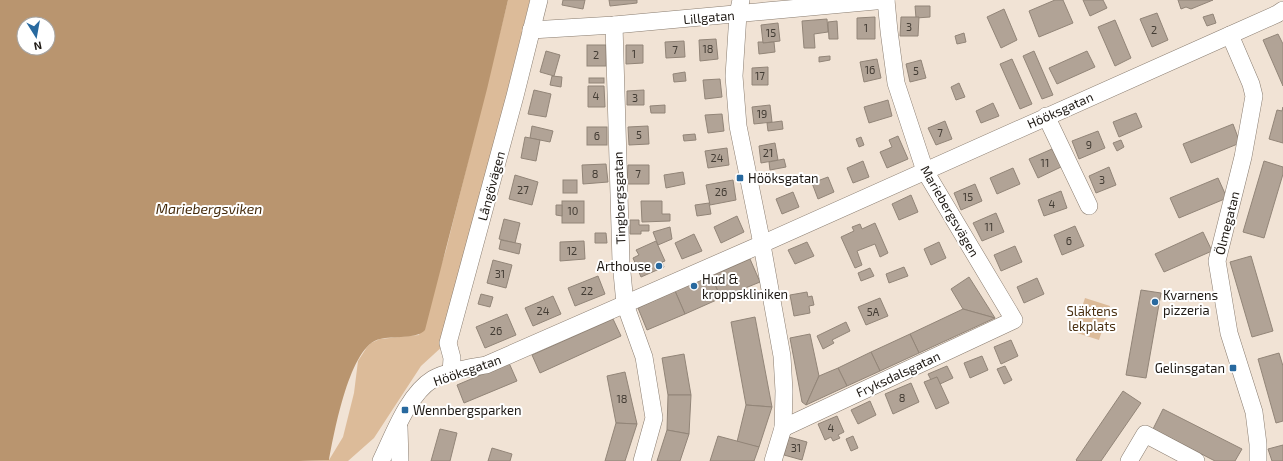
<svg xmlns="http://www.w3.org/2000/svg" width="1283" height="461" font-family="'Exo 2',sans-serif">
<rect width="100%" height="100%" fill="#f1e3d5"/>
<g fill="#dcbb99">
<path d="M508,0H530L445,344L421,366L374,438L348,461H299L329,460L343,437L354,393L358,361L367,347L371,343L380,339L419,335L446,250Z"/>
<path d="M1085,298L1110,306L1099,340L1074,332Z"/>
</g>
<path fill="#b9956f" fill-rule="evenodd" d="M0,0H508L487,89L425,330C418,339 392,336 380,339C350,344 334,433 329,460L299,461H0ZM24,24H48V48H24Z"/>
<g fill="#b1a396" stroke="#928578">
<path d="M563,0H585L583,9L562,5Z"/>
<path d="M609,0H637V3L610,6Z"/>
<path d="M1055,0H1063L1073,23L1039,37L1029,11Z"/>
<path d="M1083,0H1103L1107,8L1090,16Z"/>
<path d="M1178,0H1213L1191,9L1186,7L1181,9Z"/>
<path d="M915,6H930V17L916,18Z"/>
<path d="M1004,9L1017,40L1001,48L987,17Z"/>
<path d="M1157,13L1168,40L1152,47L1140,19Z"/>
<path d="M1213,14L1216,23L1207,26L1203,17Z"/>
<path d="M875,17V39H857V18Z"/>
<path d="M901,17H919L918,36H900Z"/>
<path d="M827,19L828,32L814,34L815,48H804L802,21Z"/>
<path d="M1115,20L1131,58L1115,66L1098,27Z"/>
<path d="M837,21L838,39H829L828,22Z"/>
<path d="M778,23L780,41L763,43L761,25Z"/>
<path d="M964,33L966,42L957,44L955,36Z"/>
<path d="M1278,34L1283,44V86L1263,40Z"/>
<path d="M716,39L718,59L700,61L699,40Z"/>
<path d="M684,41L685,57L666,58L665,42Z"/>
<path d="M758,42H763V43L774,42L775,52L759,54Z"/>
<rect x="587" y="45" width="19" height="21"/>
<path d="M626,45H643V63L626,64Z"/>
<path d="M546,51L560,55L554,76L540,72Z"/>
<path d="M1034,51L1053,95L1042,99L1023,56Z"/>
<path d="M1087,51L1095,67L1057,84L1049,68Z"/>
<path d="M830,56V60L819,62V57Z"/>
<path d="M877,59L881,78L864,82L860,62Z"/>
<path d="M1012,59L1032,104L1020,109L1000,64Z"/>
<path d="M921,60L926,78L910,82L906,64Z"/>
<path d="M768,67V85H752V68Z"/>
<path d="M685,72L686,81L674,82L673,74Z"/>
<path d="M552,76L562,77L561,87L550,85Z"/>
<rect x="589" y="78" width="15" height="5"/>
<path d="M720,79L722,97L705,99L703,80Z"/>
<path d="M959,83L965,97L956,100L951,87Z"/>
<path d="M588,86H604L605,107H588Z"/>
<path d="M534,90L551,94L546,117L528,114Z"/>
<path d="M644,90V105H627V91Z"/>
<path d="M888,100L892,116L869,123L864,107Z"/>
<path d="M993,103L999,116L981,123L976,111Z"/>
<path d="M665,105V113H651L650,106Z"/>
<path d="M770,105L772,122L754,124L752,107Z"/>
<path d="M1283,107V143L1269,139L1277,110L1282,111Z"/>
<path d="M1136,113L1142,127L1119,137L1113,122Z"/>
<path d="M722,114L724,131L708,133L705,115Z"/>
<path d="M782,121L783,129L768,131L767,123Z"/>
<path d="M945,121L952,139L936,145L928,128Z"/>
<path d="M1233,124L1240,143L1191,163L1183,144Z"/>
<path d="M532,126L553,131L550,142L530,138Z"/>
<path d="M648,126L649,144L629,145L628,127Z"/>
<rect x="587" y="127" width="20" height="18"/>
<path d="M1098,131L1105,148L1079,159L1072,141Z"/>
<path d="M695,134L696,140L684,141L683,135Z"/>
<path d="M898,136L908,159L887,168L880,152L892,147L889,140Z"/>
<path d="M525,137L540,140L536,161L521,158Z"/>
<path d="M861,137L864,145L859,147L856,139Z"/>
<path d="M1121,140L1124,147L1117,151L1113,143Z"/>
<path d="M775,143L778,160L761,163L759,146Z"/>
<path d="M727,148L729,165L708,168L705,151Z"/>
<path d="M1052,149L1061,167L1038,178L1029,159Z"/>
<path d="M784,159L786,167L770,170L769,162Z"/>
<path d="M863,161L869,177L853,183L847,168Z"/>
<path d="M1264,161L1283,167V174L1264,238L1243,232Z"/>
<path d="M606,164L608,182L583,184L582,165Z"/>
<path d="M628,165H649V184H627Z"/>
<path d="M1109,167L1116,185L1096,193L1089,176Z"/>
<path d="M1013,168L1020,184L997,194L990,178Z"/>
<path d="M683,172L685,184L666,188L664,175Z"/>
<path d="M515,175L538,182L532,205L509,199Z"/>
<path d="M828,177L834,192L818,199L812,183Z"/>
<path d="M1218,178L1227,198L1179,218L1170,198Z"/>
<rect x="563" y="180" width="14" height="13"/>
<path d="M733,180L736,200L710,205L706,185Z"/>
<path d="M975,184L982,201L961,210L954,193Z"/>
<path d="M1061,191L1067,208L1044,216L1038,200Z"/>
<path d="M793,192L799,207L782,214L776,199Z"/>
<path d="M911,195L918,212L899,220L892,204Z"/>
<rect x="562" y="201" width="22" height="22"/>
<path d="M641,201H662V214H670V221L642,222Z"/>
<path d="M709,203L711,214L697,216L695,205Z"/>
<path d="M556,205H562V216L556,215Z"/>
<path d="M996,213L1004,232L982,241L973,223Z"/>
<path d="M737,216L744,232L721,243L714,227Z"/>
<path d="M504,219L520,223L515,243L499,239Z"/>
<path d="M630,220H639V225H649V231H641V234H630Z"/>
<path d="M875,223L888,253L880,257L875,244L857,251L862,265L855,268L841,237L854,231L852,227L860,224L862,229Z"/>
<path d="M1075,226L1084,246L1062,255L1054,235Z"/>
<path d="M670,227L672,239L658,245L653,232Z"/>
<path d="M1203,232L1212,251L1164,272L1155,254Z"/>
<path d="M595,233H606L607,243H595Z"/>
<path d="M694,234L702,251L682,259L675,243Z"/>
<path d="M501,240L521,244L519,254L499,249Z"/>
<path d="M584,241L585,259L560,261V242Z"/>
<path d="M656,241L665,261L662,262L664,267L641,277L633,258L639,255L636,250Z"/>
<path d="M807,242L814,256L795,264L788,250Z"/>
<path d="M939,242L946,258L931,265L924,249Z"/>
<path d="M1015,246L1022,262L1001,271L994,255Z"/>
<path d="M1251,256L1273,331L1252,337L1230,262Z"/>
<path d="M750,259L760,282L721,298L711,276Z"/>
<path d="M493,260L512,265L506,288L487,283Z"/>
<path d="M904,267L908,276L889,283L886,274Z"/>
<path d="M870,268L874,276L861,281L858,273Z"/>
<path d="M598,276L605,294L575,306L568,288Z"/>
<path d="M711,276L721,298L685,314L675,291Z"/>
<path d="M969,277L995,318L963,309L951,289Z"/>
<path d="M1037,278L1044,294L1024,303L1017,287Z"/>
<path d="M1141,290L1161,293L1146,378L1126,375Z"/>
<path d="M675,291L685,314L647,330L638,308Z"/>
<path d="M807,292L808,297L812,296L814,305L809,306L810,313L794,316L790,295Z"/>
<path d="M481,294L493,297L490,307L478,304Z"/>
<path d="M553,296L561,314L533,326L525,308Z"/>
<path d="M880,298L888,316L866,325L858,307Z"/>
<path d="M963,309L995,318L919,353L910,334Z"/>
<path d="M507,314L516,335L485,348L476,327Z"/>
<path d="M755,317L772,407L746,405L731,322Z"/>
<path d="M613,319L621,336L540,373L532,355Z"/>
<path d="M846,322L850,331L832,340L834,343L823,349L817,336Z"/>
<path d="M810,334L819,376L806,405L802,402L790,338Z"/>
<path d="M910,334L919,353L880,371L871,352Z"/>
<path d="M1011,340L1018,356L1001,364L994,347Z"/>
<path d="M871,352L880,371L847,386L838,368Z"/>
<path d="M1279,353L1283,366V421L1276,423L1258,359Z"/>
<path d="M684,354L691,395H668L662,358Z"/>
<path d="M982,356L988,370L970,378L964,363Z"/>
<path d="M509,363L517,381L464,403L457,385Z"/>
<path d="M947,366L953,378L940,384L937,377L931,380L928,374Z"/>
<path d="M1005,366L1012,380L1004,384L997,369Z"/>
<path d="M838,368L847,386L806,405L819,376Z"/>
<path d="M625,372L637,424L616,423L607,376Z"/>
<path d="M937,377L949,403L936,409L924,382Z"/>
<path d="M911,383L919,402L893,414L885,394Z"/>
<path d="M1123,391L1141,403L1101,461H1077L1076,460Z"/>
<path d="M668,395H691L689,434L667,430Z"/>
<path d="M870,401L876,415L858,424L851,410Z"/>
<path d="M746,405L772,407L759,447L737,442Z"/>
<path d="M1163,409L1242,449L1235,461H1215L1153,429Z"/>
<path d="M837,416L844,432L838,435L840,438L833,441L831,437L825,440L818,424Z"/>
<path d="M616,423L637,424L625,461H605Z"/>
<path d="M440,429L457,433L450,461H431Z"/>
<path d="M667,430L689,434L680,461H657Z"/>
<path d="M718,436L759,447L754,461H710Z"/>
<path d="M853,436L858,448L851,451L846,439Z"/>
<path d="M789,437L807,442L802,460L784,455Z"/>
<path d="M1283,445V461H1272L1268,449Z"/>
<path d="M492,448L512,454L510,461H488Z"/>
</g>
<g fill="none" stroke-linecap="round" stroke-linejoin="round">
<defs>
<g id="minor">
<path d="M741,0L738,14L734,76L738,126L760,234L782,356L784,391L783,428L773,461"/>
<path d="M614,25L621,262L625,304L644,357L654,418L642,461"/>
<path d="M531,30L614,25L886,0"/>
<path d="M1230,35L1251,84L1254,96L1243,157L1217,261L1229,333L1254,412L1258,444V461"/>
<path d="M1046,116L1089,206"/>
<path d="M451,373L452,358L448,343L515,96L539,0"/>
<path d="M399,427L400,461"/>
<path d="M783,428L1014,320L925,171L896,83L889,31L886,0"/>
<path d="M381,461C393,436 408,394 433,379C447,371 470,368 486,365L762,244L1230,35L1277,14L1283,10"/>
<path d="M1129,461L1145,434L1196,461"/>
</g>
</defs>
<use href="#minor" stroke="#897c6f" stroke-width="18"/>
<use href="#minor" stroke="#fff" stroke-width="17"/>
</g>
<g fill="#28699f" stroke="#fff" stroke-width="1.5">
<rect x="736" y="174" width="8" height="8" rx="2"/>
<circle cx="659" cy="266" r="4"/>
<circle cx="694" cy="286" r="4"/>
<circle cx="1155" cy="302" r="4"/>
<rect x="1229" y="364" width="8" height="8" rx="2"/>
<rect x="401" y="406" width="8" height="8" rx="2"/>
</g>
<g text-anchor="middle" stroke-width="4" stroke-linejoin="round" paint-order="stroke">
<g font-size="11" fill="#433c34">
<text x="909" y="31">3</text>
<text x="866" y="32">1</text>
<text x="1154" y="34">2</text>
<text x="771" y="37">15</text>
<text x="708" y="53">18</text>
<text x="675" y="54">7</text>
<text x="634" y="58">1</text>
<text x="596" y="59">2</text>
<text x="870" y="74">16</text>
<text x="916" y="75">5</text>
<text x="760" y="80">17</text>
<text x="596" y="100">4</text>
<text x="635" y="102">3</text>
<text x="762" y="118">19</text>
<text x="940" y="137">7</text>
<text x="639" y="139">5</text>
<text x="597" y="140">6</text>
<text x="1089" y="149">9</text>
<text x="768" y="157">21</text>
<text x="717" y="162">24</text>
<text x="1045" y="167">11</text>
<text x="595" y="178">8</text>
<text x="638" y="178">7</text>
<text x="1102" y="184">3</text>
<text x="523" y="194">27</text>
<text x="721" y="196">26</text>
<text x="968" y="201">15</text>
<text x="1052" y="208">4</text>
<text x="573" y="215">10</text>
<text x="989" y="231">11</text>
<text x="1069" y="245">6</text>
<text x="572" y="255">12</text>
<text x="500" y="278">31</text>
<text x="587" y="295">22</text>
<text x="543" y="315">24</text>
<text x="873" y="316">5A</text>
<text x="496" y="335">26</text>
<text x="902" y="402">8</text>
<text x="622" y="403">18</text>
<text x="831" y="432">4</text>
<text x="796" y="452">31</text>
</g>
<g font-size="13" fill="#1e1914" stroke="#fff">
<text transform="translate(709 17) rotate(-5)" y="5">Lillgatan</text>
<text transform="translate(1060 110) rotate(-24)" y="5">Hööksgatan</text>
<text transform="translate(491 186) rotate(-75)" y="5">Långövägen</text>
<text transform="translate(619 198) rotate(-92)" y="5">Tingbergsgatan</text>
<text transform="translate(950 211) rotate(60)" y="5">Mariebergsvägen</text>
<text transform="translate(1227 223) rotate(-76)" y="5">Ölmegatan</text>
<text transform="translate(467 370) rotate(-19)" y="5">Hööksgatan</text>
<text transform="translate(898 374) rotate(-25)" y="5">Fryksdalsgatan</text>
</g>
<g font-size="13" fill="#1e1914" stroke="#fff" text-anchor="start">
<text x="748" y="183">Hööksgatan</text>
<text x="651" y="271" text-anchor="end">Arthouse</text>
<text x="702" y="284">Hud &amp;<tspan x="702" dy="15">kroppskliniken</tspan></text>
<text x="1163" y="300">Kvarnens<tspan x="1163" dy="15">pizzeria</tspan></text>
<text x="1225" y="373" text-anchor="end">Gelinsgatan</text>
<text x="413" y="415">Wennbergsparken</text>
</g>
<g font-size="13" fill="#4b3113" stroke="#fff">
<text x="1092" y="316">Släktens<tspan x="1092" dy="15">lekplats</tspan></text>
</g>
<g font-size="14" font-style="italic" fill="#462c0d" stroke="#fff">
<text x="209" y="214">Mariebergsviken</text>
</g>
</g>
<g transform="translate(36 36) rotate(169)"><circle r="19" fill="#ffffff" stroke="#a5a3a1"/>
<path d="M0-3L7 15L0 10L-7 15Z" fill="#28699f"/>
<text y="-6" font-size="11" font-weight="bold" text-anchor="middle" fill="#1e1914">N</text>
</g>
</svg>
